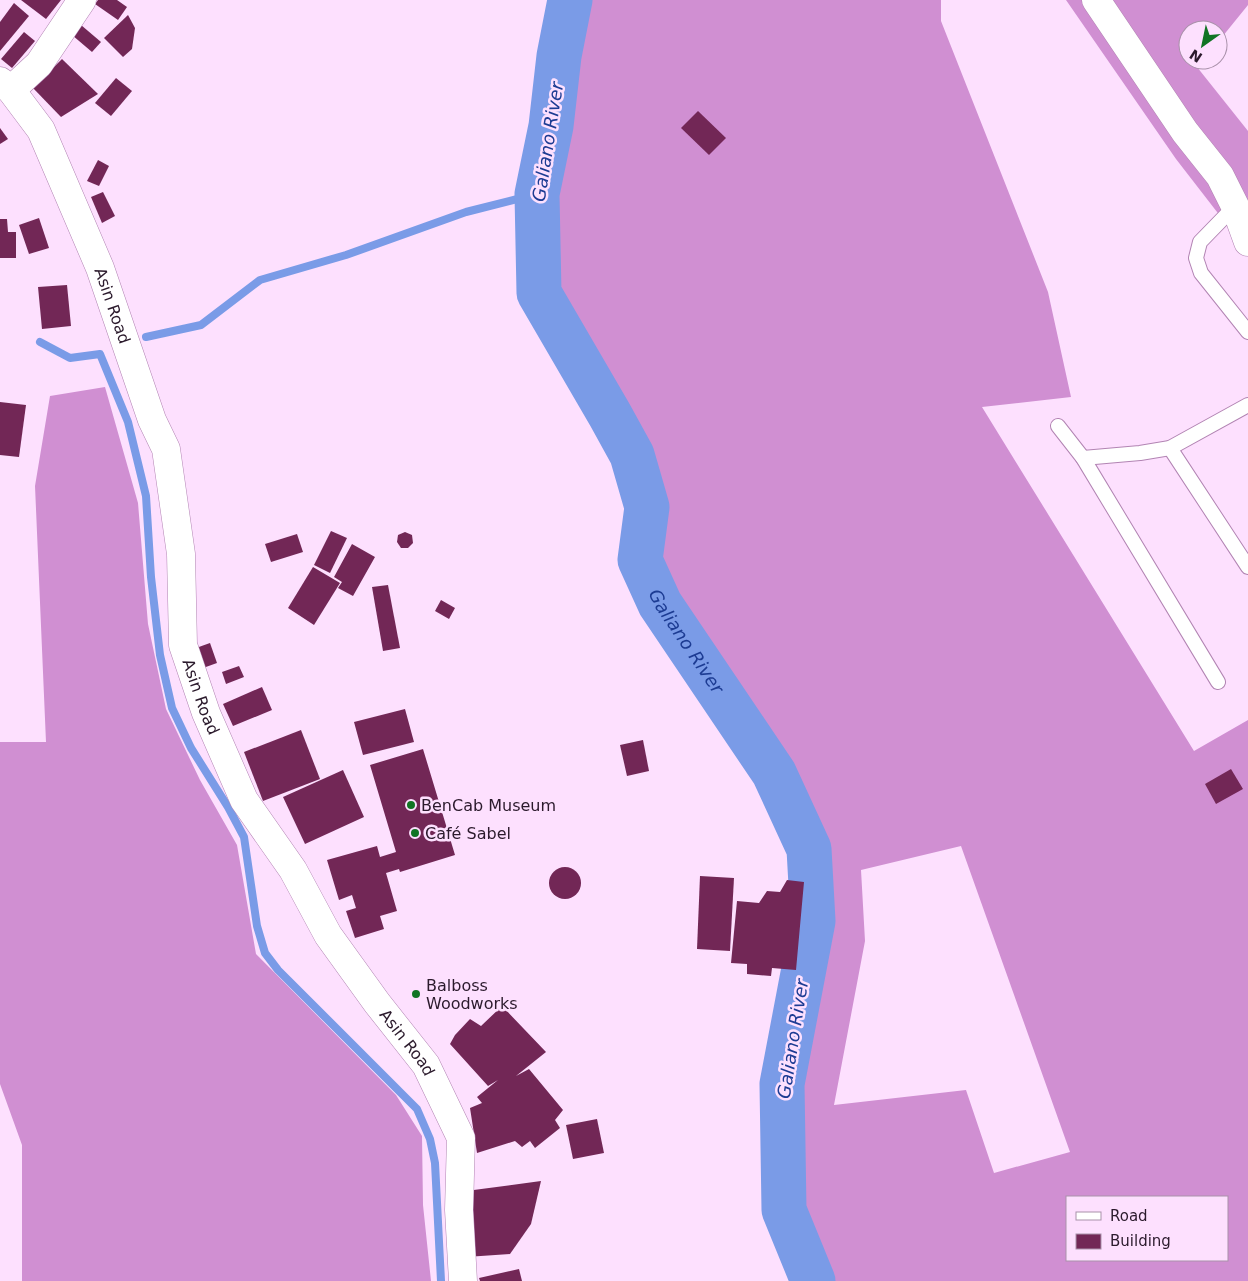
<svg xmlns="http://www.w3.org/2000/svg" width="1248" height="1281" font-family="'DejaVu Sans',sans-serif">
<rect width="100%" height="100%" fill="#fde0fe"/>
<g fill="#d08fd2" fill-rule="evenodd">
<path d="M570,0H941V21L1048,292L1071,397L982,407L1194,751L1248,720V1281H813L784,1210L782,1084L813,921L809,849L774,773L660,604L640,560L647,507L632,455L610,415L539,293L537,194L551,126L559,56ZM961,846L1070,1152L994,1173L966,1090L834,1105L865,941L861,870ZM1067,1197H1227V1260H1067Z"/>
<path d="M1066,0H1248V5L1218,42V30H1188V60H1203L1197,67L1248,131V252L1176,159Z"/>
<path d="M105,387L138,503L148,624L166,709L200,780L237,845L256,954L396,1095L422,1136L423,1205L431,1281H22V1145L0,1084V742H46L35,486L50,396Z"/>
</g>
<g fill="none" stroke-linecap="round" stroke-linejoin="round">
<g stroke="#7a9be7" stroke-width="8">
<path d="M146,337L201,325L260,280L346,255L466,212L537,194"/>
<path d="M40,342L70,358L100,354L128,422L146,496L151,577L160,655L172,708L191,748L228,807L244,837L257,926L265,953L278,970L417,1109L430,1139L435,1163L441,1281"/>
</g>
<path stroke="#7a9be7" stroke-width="45" id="s1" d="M570,0L559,56L551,126L537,194L539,293L610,415L632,455L647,507L640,560L660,604L774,773L809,849L813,921L782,1084L784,1210L813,1281"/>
</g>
<g fill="#722756">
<path d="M21,0H61L46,19Z"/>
<path d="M98,0H117L127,7L118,20L95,4Z"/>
<path d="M14,3L29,16L0,51V22Z"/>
<path d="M128,15L135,28L132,49L123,57L104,38Z"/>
<path d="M81,25L101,42L92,52L72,35Z"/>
<path d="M24,32L35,41L12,68L1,59Z"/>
<path d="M62,59L98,94L61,117L33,88Z"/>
<path d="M116,78L132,91L111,116L95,103Z"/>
<path d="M698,111L726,138L709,155L681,128Z"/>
<path d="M0,128L8,139L0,144Z"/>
<path d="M98,160L109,166L99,186L87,181Z"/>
<path d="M103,192L115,216L102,223L91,197Z"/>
<path d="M39,218L49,248L29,254L19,225Z"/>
<path d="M0,219H7L8,232H16V258H0Z"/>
<path d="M67,285L71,326L42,329L38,287Z"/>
<path d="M0,402L26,405L19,457L0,455Z"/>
<path d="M331,531L347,538L330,573L314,565Z"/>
<path d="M405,532L412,535L413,543L408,548H401L397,542L398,535Z"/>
<path d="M297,534L303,552L271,562L265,544Z"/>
<path d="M352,544L375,557L353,596L338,588L342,582L334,577Z"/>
<path d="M313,567L340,583L314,625L288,608Z"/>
<path d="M388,585L400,648L383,651L372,587Z"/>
<path d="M441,600L455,608L449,619L435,611Z"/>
<path d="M210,643L217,663L203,668L196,648Z"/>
<path d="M239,666L244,677L226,684L222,672Z"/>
<path d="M262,687L272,710L233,726L223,704Z"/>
<path d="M405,709L414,742L363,755L354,722Z"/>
<path d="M301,730L320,779L263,801L244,752Z"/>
<path d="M643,740L649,771L627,776L620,745Z"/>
<path d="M423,749L455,855L400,872L399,869L386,873L397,911L380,916L384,929L355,938L346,911L356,908L352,895L339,900L327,860L377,846L380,857L396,852L370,765Z"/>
<path d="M1231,769L1243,789L1216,804L1205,784Z"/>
<path d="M343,770L364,817L305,844L283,797Z"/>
<circle cx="565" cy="883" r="16"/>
<path d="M700,876L734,878L730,951L697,949Z"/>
<path d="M787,880L804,882L796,970L772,968L771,976L747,974V964L731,963L737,901L759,903L767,891L780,892Z"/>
<path d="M502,1006L546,1052L516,1076L529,1069L563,1110L555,1120L560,1128L535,1148L530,1141L522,1147L515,1141L477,1153L470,1108L482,1103L477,1097L498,1080L488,1086L450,1044L455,1035L470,1019L481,1026Z"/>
<path d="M597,1119L604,1153L573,1159L566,1125Z"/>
<path d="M541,1181L531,1224L510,1254L466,1257V1191Z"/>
<path d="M519,1269L522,1281H480L479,1278Z"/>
</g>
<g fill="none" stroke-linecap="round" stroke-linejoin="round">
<defs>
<g id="lane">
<path d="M1235,206L1200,242L1196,258L1201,273L1248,332"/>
<path d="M1058,426L1083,458L1218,682"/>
<path d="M1170,448L1248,567"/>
<path d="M1083,458L1140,453L1170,448L1248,405"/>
</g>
<g id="street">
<path d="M1096,0L1185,132L1220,176L1235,206L1248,242"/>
<path d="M11,90L39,64L82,0"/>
</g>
<g id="secondary">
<path id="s2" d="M0,81L11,90L41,130L100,268L152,420L166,449L181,554L183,645L206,713L244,800L293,870L328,935L377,1003L426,1065L461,1138L459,1210L463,1281"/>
</g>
</defs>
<use href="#lane" stroke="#b284b3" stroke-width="16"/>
<use href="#street" stroke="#b284b3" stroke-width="29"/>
<use href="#secondary" stroke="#b284b3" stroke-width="29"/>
<use href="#lane" stroke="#fff" stroke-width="14"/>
<use href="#street" stroke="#fff" stroke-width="28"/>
<use href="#secondary" stroke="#fff" stroke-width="28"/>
</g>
<g fill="#117424" stroke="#fde0fe" stroke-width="2">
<circle cx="411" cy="805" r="5"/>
<circle cx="415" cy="833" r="5"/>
<circle cx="416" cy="994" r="5"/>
</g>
<g text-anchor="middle" stroke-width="5" stroke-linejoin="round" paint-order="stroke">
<g font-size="16" fill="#2b1a2c" stroke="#fde0fe">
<text dy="6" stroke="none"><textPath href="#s2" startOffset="254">Asin Road</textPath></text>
<text dy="6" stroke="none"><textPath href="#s2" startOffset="659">Asin Road</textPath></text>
<text dy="6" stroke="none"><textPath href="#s2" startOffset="1064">Asin Road</textPath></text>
</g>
<g font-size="16" fill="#2b1a2c" stroke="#fde0fe" text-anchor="start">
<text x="421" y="811">BenCab Museum</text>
<text x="425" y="839">Café Sabel</text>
<text x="426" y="991">Balboss<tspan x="426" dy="18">Woodworks</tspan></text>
</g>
<g font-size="18" font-style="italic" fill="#1d3c93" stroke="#fde0fe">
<text transform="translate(548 142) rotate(-81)" y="6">Galiano River</text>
<text dy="6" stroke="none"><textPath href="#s1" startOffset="684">Galiano River</textPath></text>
<text transform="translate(793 1039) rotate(-81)" y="6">Galiano River</text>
</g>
</g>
<rect x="1066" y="1196" width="162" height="65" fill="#fde0fe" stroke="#a991aa"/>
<rect x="1076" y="1212" width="25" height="8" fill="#ffffff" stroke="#a991aa"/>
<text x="1110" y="1221" font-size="15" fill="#2b1a2c">Road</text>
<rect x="1076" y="1234" width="25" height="15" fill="#722756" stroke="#a991aa"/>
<text x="1110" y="1246" font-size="15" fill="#2b1a2c">Building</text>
<g transform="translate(1203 45) rotate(213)"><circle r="24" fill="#fde0fe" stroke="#a991aa"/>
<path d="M0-4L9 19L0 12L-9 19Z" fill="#117424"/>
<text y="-8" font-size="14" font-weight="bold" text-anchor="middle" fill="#2b1a2c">N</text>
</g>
</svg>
